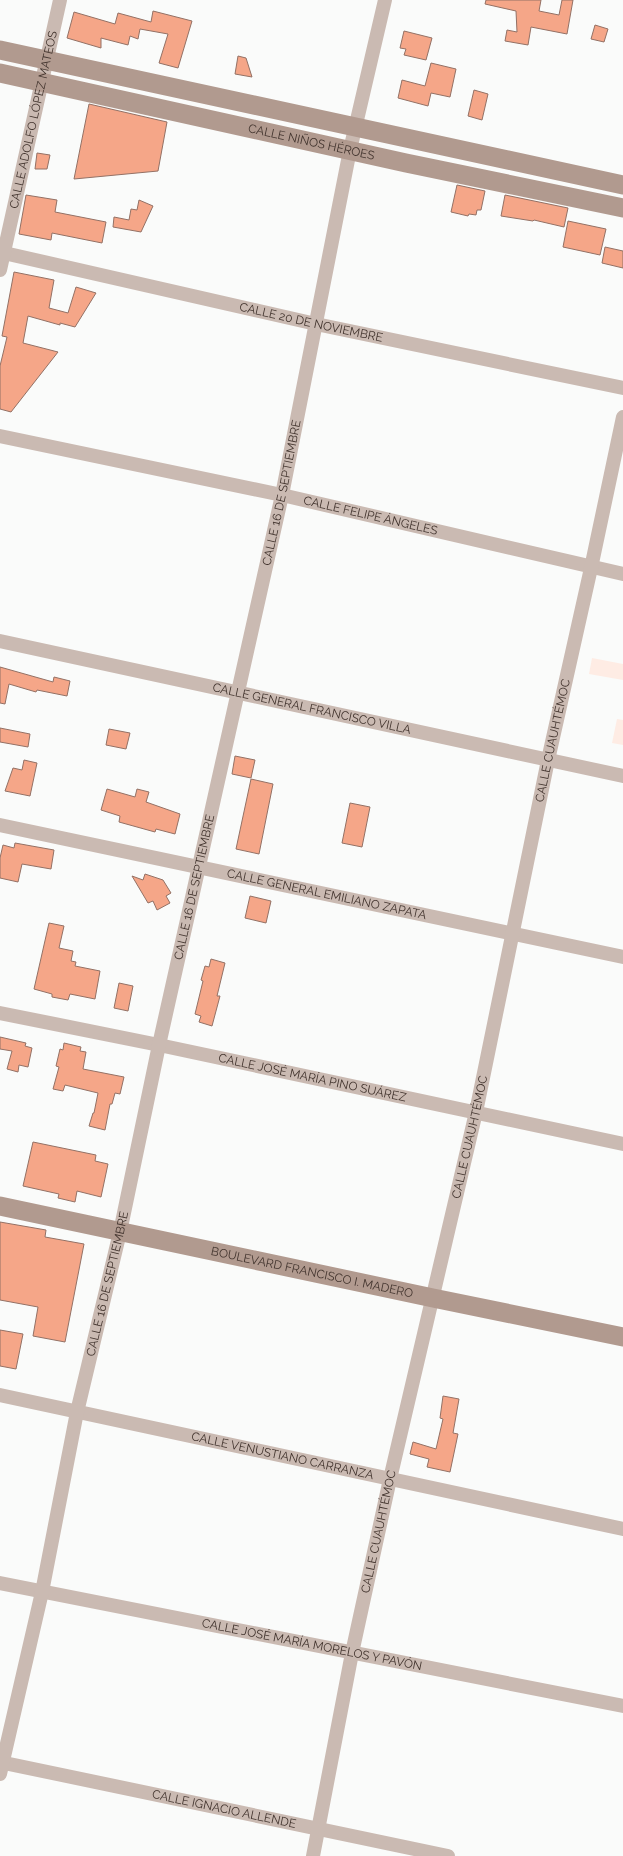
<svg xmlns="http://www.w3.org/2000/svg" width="623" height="1856" font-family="Raleway,sans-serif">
<rect width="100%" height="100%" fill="#fafbfa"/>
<g fill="#feece4">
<path d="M592,658L623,664V680L589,674Z"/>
<path d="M617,719L623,720V745L612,743Z"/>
</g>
<g fill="#f5a688" stroke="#937165">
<path d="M486,0H541L539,11L559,15L562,0H573L567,34L531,27L528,45L505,41L507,30L517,32L516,11L485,4Z"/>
<path d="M153,11L192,21L178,68L159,63L168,34L140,29L138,39L130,36L128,45L101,38V48L67,38L74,12L115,24L118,13L151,22Z"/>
<path d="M595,25L608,29L604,42L591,39Z"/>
<path d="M404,31L432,38L426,60L404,55L406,49L400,48Z"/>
<path d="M238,56L246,58L252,77L235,74Z"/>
<path d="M431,63L456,69L450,97L431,93L428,106L398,98L402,80L425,86Z"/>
<path d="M474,90L488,94L482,120L468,116Z"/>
<path d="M89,104L167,122L158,171L74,179Z"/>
<path d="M37,153L50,155L47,169H35Z"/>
<path d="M457,185L485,191L481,210H477L476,215L469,214L468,216L451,212Z"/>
<path d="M26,195L57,200L55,212L106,222L102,243L52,233L51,240L19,234Z"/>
<path d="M505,195L568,208L564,227L534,220L533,221L501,216Z"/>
<path d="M139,200L153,206L141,232L113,227L114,217L129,220L131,209L137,210Z"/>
<path d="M568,221L606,229L600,255L563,247Z"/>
<path d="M605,247L623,251V268L602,263Z"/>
<path d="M14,272L54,280L49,308L68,313L76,287L96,293L75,327L60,323V325L28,316L23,343L58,352L11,412L0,409V366L7,337L2,336Z"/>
<path d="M0,667L53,682L54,677L70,681L67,696L37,690L36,692L9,684L5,704L0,703Z"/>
<path d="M0,728L30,734L28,747L0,742Z"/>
<path d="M109,729L130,733L126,749L106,745Z"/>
<path d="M235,756L255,760L251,778L232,774Z"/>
<path d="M24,760L37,763L30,796L5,791L13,768L22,770Z"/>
<path d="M251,779L273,784L259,854L236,849Z"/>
<path d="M107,789L135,797L137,789L149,792L146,802L180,814L175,834L156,829L155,832L119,822L120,816L101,810Z"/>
<path d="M350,803L370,807L362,847L342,843Z"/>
<path d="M15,843L54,850L51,869L22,864L18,882L0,878V858L3,845L14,848Z"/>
<path d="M145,874L163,880L171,893L166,896L170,903L157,910L153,901L148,903L132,876L143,880Z"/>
<path d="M250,896L271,901L266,923L245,918Z"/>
<path d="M49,923L64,926L59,948L73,951L71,961L76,962L75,966L100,971L95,999L70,994L68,1000L52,997V994L34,989Z"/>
<path d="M211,959L225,963L217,996H220L212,1026L199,1022L201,1016L195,1014L203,981L201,980L205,966L209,967Z"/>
<path d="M119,983L133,986L128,1011L114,1008Z"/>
<path d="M0,1037L26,1043L25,1046L32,1048L28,1067L19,1065L18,1072L7,1069L12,1051L0,1049Z"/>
<path d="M64,1043L81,1047L80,1051L86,1052L83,1069L124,1077L120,1094L115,1093L112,1104H110L105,1130L89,1126L93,1113H94L98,1093L65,1085L63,1091L53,1089L59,1067L56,1066L60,1049L63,1050Z"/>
<path d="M33,1142L96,1155L95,1161L108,1164L101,1197L77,1191L75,1202L58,1198L59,1194L23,1186Z"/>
<path d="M0,1222L46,1230L45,1237L84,1244L65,1342L33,1336L38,1307L0,1300Z"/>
<path d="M0,1330L23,1334L16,1369L0,1366Z"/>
<path d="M443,1396L459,1399L453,1433L458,1434L450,1472L427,1467L429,1459L410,1454L413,1442L436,1449L443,1419L440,1418Z"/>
</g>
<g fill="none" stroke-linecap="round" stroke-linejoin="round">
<g stroke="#cabab2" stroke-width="14">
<path id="s1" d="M0,252L316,324L623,388"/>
<path id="s2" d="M0,270L60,0"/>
<path id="s3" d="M0,436L282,495L623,574"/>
<path id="s4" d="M0,641L623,776"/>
<path id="s5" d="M0,825L623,957"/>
<path id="s6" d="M0,1013L159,1045L623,1144"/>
<path id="s7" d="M0,1395L623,1529"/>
<path id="s8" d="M0,1583L623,1706"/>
<path id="s9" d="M0,1762L448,1856"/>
<path id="s10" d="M0,1774L42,1592L77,1412L120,1232L159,1045L282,495L350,150L385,0"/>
<path id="s11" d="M313,1856L352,1653L390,1479L476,1112L548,760L591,568L623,417"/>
</g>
<g stroke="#b19a8f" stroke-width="19">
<path d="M0,50L623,185"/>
<path id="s12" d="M0,73L406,163L623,208"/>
<path id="s13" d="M0,1206L433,1298L623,1337"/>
</g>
</g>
<g text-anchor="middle" stroke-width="4" stroke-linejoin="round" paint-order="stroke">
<g font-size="12" fill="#41332d" stroke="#fff">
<text dy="4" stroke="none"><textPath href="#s2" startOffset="154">CALLE ADOLFO LÓPEZ MATEOS</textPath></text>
<text dy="4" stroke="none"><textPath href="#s12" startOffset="319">CALLE NIÑOS HÉROES</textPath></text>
<text dy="4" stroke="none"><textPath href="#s1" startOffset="319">CALLE 20 DE NOVIEMBRE</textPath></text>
<text dy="4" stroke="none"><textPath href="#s10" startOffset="1312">CALLE 16 DE SEPTIEMBRE</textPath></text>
<text dy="4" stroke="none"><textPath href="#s3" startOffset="379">CALLE FELIPE ÁNGELES</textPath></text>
<text dy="4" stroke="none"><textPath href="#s4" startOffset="319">CALLE GENERAL FRANCISCO VILLA</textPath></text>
<text dy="4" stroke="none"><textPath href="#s11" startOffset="1141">CALLE CUAUHTÉMOC</textPath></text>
<text dy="4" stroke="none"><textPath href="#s10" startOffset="908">CALLE 16 DE SEPTIEMBRE</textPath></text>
<text dy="4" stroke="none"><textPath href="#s5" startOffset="334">CALLE GENERAL EMILIANO ZAPATA</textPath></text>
<text dy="4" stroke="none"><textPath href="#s6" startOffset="319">CALLE JOSÉ MARÍA PINO SUÁREZ</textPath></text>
<text dy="4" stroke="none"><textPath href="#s11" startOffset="736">CALLE CUAUHTÉMOC</textPath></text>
<text dy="4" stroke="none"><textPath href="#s13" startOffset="319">BOULEVARD FRANCISCO I. MADERO</textPath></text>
<text dy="4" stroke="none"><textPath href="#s10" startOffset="502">CALLE 16 DE SEPTIEMBRE</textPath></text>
<text dy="4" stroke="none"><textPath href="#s7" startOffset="289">CALLE VENUSTIANO CARRANZA</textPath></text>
<text dy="4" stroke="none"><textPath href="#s11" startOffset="331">CALLE CUAUHTÉMOC</textPath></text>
<text dy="4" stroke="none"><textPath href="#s8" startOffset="318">CALLE JOSÉ MARÍA MORELOS Y PAVÓN</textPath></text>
<text dy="4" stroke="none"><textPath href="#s9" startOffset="229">CALLE IGNACIO ALLENDE</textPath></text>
</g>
</g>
</svg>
